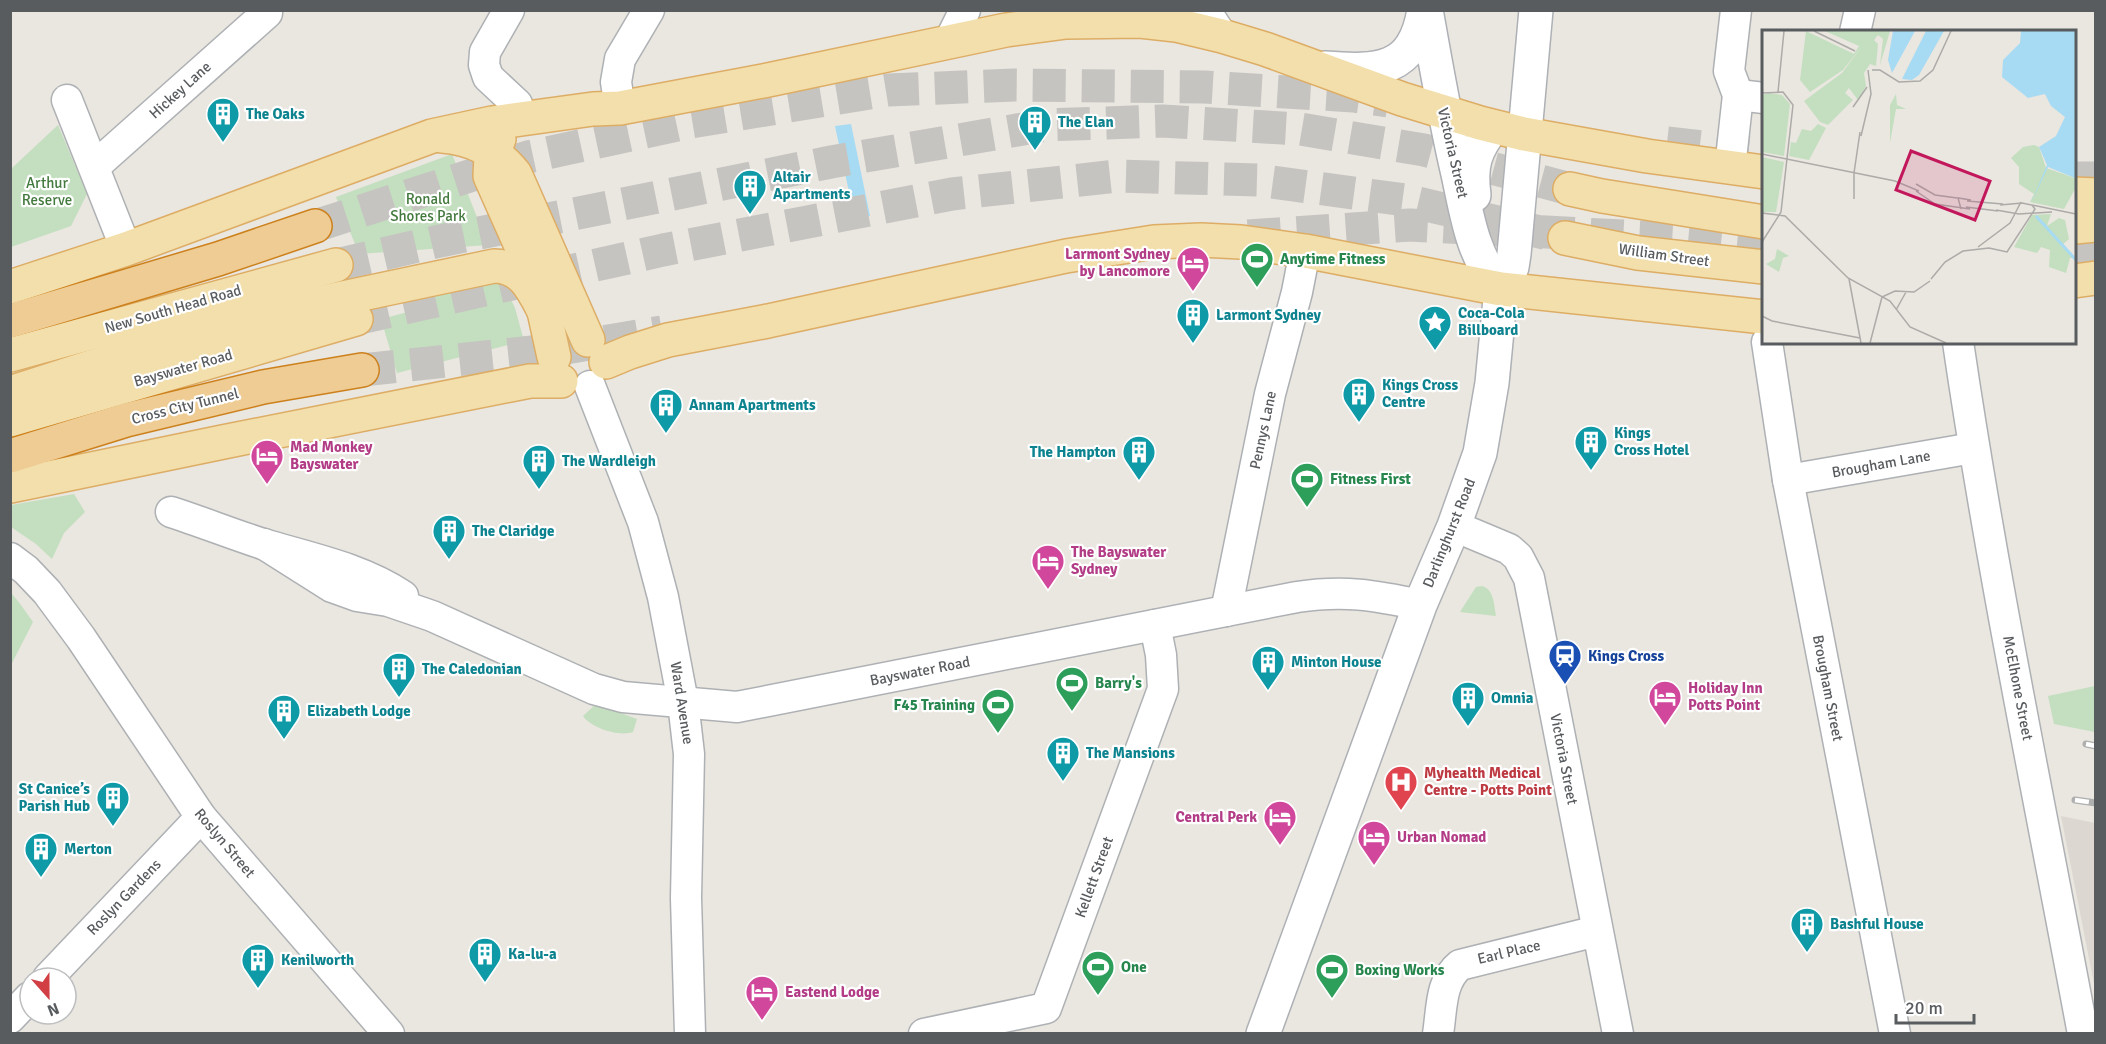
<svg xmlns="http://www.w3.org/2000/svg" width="2106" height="1044" font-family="Signika,sans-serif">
<rect width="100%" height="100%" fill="#eae6e0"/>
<path fill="#dcd8d1" d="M2061,816L2095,823V989Z"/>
<g fill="#c3dfbf">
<path d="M58,125L87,194L71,226L11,247V169Z"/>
<path d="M452,154L488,245L359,254L336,197Z"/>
<path d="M499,275L515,308L524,341L397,373L381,319L435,305L432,289Z"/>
<path d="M74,494L85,512L64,533L52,559L36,544L11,527V505Z"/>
<path d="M1482,586C1494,589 1494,605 1496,616L1460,612L1476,587Z"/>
<path d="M11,593L18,601L33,622L11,665Z"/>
<path d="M2095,686V732L2054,724L2048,696Z"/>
<path d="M596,704L637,719L633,732C619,737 591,728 583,716Z"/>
</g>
<path fill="#a7dbf3" d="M851,124L870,216L855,220L835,126Z"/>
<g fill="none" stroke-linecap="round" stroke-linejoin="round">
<g stroke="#c6c4c0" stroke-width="33" stroke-dasharray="33 16" stroke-linecap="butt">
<path d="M336,265L435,242L831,162L1046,125L1162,121L1300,129L1424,150L1570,189"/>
<path d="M356,319L663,250L952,194L1117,176L1257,180L1405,200L1565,238"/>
</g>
<g stroke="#c6c4c0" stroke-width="33" stroke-dasharray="33 16" stroke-linecap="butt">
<path d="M1667,143L1764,154"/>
<path d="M2074,178H2096"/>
<path d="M315,226L528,157L691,122L888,90L1015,85L1205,87L1353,96L1388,101"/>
<path d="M1248,236L1410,225L1680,239L1764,247"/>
<path d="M2074,258H2096"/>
<path d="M362,370L560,349L662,332"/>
</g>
<defs>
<g id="street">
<path d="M509,10L485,52L484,65L488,77L517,104L522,119"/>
<path d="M1205,10L1222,36"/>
<path d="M1855,32L1860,10"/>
<path d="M949,42L965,10"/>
<path d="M1738,95L1764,98"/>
<path d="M67,100L126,249"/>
<path d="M620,108L616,82L620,59L649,10"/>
<path d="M94,167L267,13"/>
<path d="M1730,168L1738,95L1729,71L1736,10"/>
<path d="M1767,342L1788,480L1895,1034"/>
<path d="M1958,342C1992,574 2040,803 2083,1034"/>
<path d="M590,386L643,522L663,597L683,702L689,754L686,898L690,1034"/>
<path d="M1788,480L1973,448"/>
<path d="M171,512C202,522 232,534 263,544C310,558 361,568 403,596"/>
<path d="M1454,526L1509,549L1518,557L1529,578L1618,1034"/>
<path d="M264,544L332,587L357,596L388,601L432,616L594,689L623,697L737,707L1297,597C1344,590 1374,595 1420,605"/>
<path d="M10,558L26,570L47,592L81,638L201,817L389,1034"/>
<path d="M1226,611L1270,394L1297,292L1305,251"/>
<path d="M48,978L201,817"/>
<path d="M10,1018L30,997"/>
<path d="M924,1034L1046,1008L1163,689L1161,655L1155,625"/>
<path d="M1438,1034C1442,1009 1440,981 1460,965L1597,931"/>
</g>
<g id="secondary">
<path d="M1426,10C1436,65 1445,119 1458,174C1467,215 1472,256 1501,289"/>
<path d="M1325,68C1377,72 1414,72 1424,10"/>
<path d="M1474,195C1470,165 1475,150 1493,127"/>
<path d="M1263,1034L1420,605L1454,526L1480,453L1492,383L1501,289L1512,267L1514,254L1536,10"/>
</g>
<g id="primary">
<path d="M442,136C472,138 496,150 515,174L588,340"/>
<path d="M499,139L491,155L490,176L538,284L554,357"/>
<path d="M1570,189L1602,196L1764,222"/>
<path d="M2074,194L2096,195"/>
<path d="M2074,227L2096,225"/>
<path d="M1565,238L1638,253L1764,267"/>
<path d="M2074,281L2096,278"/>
<path d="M10,287L126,249L432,136L492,123L593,109L620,108L768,80L1006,30L1066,22L1140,21L1176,25L1222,36L1265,49L1402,99L1480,123L1524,134L1647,156L1764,172"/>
<path d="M10,355L336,265"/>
<path d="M606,362L630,352L668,340L768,321L1066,256L1154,242L1201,240L1241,242L1305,251L1501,289L1764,317"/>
<path d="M10,393L147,349L272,313L494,266C523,266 533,290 545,313"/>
<path d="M10,420L356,319"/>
<path d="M10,486L223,442L530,381H561"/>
</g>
<g id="highway">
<path d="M10,321L218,259L315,226"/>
<path d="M10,456L126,420L263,387L362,370"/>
</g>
</defs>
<use href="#street" stroke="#aeb1b4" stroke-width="33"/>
<use href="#secondary" stroke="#adb0b4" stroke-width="36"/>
<use href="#primary" stroke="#ddad65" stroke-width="36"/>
<use href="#highway" stroke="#cd811d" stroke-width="36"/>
<use href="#street" stroke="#fff" stroke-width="30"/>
<use href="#secondary" stroke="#fff" stroke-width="33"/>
<use href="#primary" stroke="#f3dfab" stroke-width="33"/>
<use href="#highway" stroke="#eecc93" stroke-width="33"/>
<defs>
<g id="rail">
<path d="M2086,744L2096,746"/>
<path d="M2075,800L2096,803"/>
</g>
</defs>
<use href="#rail" stroke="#aeafaf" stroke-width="7"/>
<use href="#rail" stroke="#fff" stroke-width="4.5" stroke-dasharray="14" stroke-linecap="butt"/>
</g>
<defs>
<symbol id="building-pin" viewBox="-11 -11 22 30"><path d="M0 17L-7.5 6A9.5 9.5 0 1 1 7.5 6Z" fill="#0f9aa8" stroke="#fff"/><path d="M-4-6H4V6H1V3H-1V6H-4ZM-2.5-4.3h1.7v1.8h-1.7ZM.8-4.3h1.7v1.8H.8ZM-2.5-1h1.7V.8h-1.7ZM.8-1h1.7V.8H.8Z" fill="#fff"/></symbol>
<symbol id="stadium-pin" viewBox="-11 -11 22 30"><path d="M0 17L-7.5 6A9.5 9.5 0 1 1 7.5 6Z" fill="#2e9e5b" stroke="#fff"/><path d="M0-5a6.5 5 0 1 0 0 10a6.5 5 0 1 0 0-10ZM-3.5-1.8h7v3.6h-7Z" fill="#fff"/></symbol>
<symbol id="hotel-pin" viewBox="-11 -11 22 30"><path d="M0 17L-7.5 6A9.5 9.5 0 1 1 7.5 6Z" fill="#d1479c" stroke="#fff"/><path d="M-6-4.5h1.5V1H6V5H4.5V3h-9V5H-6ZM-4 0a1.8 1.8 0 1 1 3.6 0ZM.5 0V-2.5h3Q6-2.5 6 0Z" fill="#fff"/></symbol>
<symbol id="sight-pin" viewBox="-11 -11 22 30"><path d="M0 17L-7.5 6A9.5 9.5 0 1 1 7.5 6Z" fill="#0f9aa8" stroke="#fff"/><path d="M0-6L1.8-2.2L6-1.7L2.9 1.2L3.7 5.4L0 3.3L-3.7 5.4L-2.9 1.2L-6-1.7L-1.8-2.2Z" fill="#fff"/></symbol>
<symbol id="station-pin" viewBox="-11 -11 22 30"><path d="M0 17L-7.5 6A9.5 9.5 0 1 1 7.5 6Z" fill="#1a4fb4" stroke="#fff"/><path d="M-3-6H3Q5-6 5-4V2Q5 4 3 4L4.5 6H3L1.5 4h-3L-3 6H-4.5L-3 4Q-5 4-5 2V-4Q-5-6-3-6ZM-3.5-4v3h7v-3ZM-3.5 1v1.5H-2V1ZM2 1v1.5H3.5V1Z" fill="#fff"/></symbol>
<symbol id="hospital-pin" viewBox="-11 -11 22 30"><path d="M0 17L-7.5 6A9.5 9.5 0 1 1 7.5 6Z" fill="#e0444e" stroke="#fff"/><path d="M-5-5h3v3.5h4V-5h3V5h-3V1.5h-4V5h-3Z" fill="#fff"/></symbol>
</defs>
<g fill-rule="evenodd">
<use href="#building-pin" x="204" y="95" width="38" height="52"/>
<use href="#building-pin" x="1016" y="103" width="38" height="52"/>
<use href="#building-pin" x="731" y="167" width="38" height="52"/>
<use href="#stadium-pin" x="1238" y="240" width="38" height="52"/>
<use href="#hotel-pin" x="1174" y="244" width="38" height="52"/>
<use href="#building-pin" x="1174" y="296" width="38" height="52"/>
<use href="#sight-pin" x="1416" y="303" width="38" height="52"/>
<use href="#building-pin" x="1340" y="375" width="38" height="52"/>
<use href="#building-pin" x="647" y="386" width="38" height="52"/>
<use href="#building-pin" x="1572" y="423" width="38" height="52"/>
<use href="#building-pin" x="1120" y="433" width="38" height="52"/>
<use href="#hotel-pin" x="248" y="437" width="38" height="52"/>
<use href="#building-pin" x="520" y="442" width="38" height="52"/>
<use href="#stadium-pin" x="1288" y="460" width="38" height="52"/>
<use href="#building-pin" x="430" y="512" width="38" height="52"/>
<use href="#hotel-pin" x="1029" y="542" width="38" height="52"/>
<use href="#station-pin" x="1546" y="637" width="38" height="52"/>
<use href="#building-pin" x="1249" y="643" width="38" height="52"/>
<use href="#building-pin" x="380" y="650" width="38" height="52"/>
<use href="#stadium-pin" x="1053" y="664" width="38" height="52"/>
<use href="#hotel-pin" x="1646" y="678" width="38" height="52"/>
<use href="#building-pin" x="1449" y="679" width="38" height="52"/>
<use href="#stadium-pin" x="979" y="686" width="38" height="52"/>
<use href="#building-pin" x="265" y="692" width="38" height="52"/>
<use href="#building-pin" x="1044" y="734" width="38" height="52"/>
<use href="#hospital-pin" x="1382" y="763" width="38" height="52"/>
<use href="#building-pin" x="94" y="779" width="38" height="52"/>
<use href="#hotel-pin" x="1261" y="798" width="38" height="52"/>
<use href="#hotel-pin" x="1355" y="818" width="38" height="52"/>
<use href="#building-pin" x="22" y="830" width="38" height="52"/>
<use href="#building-pin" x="1788" y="905" width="38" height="52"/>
<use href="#building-pin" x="466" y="935" width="38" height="52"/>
<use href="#building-pin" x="239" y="941" width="38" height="52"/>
<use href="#stadium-pin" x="1079" y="948" width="38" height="52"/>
<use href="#stadium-pin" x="1313" y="951" width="38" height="52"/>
<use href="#hotel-pin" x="743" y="973" width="38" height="52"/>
</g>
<g text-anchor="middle" stroke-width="4.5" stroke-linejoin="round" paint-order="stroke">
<g font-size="15" fill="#595c5f" stroke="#fff">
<text transform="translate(180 90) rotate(-42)" y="5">Hickey Lane</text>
<text transform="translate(1453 153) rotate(77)" y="5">Victoria Street</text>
<text transform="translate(1664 255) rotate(8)" y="5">William Street</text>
<text transform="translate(173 309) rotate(-16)" y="5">New South Head Road</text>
<text transform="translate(183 368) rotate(-16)" y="5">Bayswater Road</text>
<text transform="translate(185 406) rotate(-14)" y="5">Cross City Tunnel</text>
<text transform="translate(1263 430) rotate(-78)" y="5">Pennys Lane</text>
<text transform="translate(1881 464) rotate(-10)" y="5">Brougham Lane</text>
<text transform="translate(1449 533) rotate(-68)" y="5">Darlinghurst Road</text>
<text transform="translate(920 671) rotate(-11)" y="5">Bayswater Road</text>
<text transform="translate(1828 688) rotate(79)" y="5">Brougham Street</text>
<text transform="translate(2018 688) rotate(79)" y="5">McElhone Street</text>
<text transform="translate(682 703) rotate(81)" y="5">Ward Avenue</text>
<text transform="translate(1564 759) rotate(79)" y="5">Victoria Street</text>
<text transform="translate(225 843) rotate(50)" y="5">Roslyn Street</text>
<text transform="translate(1094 877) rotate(-70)" y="5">Kellett Street</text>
<text transform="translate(124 897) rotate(-46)" y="5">Roslyn Gardens</text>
<text transform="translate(1509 952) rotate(-13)" y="5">Earl Place</text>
</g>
<g font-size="15" font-weight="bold" fill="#0d838f" stroke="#fff" text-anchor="start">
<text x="246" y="119">The Oaks</text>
<text x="1058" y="127">The Elan</text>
<text x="773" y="182">Altair<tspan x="773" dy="17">Apartments</tspan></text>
<text x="1458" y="318">Coca-Cola<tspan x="1458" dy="17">Billboard</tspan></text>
<text x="1216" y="320">Larmont Sydney</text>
<text x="1382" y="390">Kings Cross<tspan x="1382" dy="17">Centre</tspan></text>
<text x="689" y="410">Annam Apartments</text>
<text x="1614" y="438">Kings<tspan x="1614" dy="17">Cross Hotel</tspan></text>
<text x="1116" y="457" text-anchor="end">The Hampton</text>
<text x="562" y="466">The Wardleigh</text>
<text x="472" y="536">The Claridge</text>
<text x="1291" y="667">Minton House</text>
<text x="422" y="674">The Caledonian</text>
<text x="1491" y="703">Omnia</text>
<text x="307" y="716">Elizabeth Lodge</text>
<text x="1086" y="758">The Mansions</text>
<text x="90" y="794" text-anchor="end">St Canice’s<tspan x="90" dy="17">Parish Hub</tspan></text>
<text x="64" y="854">Merton</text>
<text x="1830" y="929">Bashful House</text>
<text x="508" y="959">Ka-lu-a</text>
<text x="281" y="965">Kenilworth</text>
</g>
<g font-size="15" fill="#42793d" stroke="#fff">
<text x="47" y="188">Arthur<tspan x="47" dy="17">Reserve</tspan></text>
<text x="428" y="204">Ronald<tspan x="428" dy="17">Shores Park</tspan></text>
</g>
<g font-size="15" font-weight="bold" fill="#b23c85" stroke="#fff" text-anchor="start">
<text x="1170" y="259" text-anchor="end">Larmont Sydney<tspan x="1170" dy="17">by Lancomore</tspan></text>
<text x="290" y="452">Mad Monkey<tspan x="290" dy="17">Bayswater</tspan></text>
<text x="1071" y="557">The Bayswater<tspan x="1071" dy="17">Sydney</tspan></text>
<text x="1688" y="693">Holiday Inn<tspan x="1688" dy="17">Potts Point</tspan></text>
<text x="1257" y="822" text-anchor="end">Central Perk</text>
<text x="1397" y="842">Urban Nomad</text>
<text x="785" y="997">Eastend Lodge</text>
</g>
<g font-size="15" font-weight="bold" fill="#27864d" stroke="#fff" text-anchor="start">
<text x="1280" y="264">Anytime Fitness</text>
<text x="1330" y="484">Fitness First</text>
<text x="1095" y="688">Barry's</text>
<text x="975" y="710" text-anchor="end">F45 Training</text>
<text x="1121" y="972">One</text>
<text x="1355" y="975">Boxing Works</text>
</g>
<g font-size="15" font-weight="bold" fill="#164399" stroke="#fff" text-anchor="start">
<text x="1588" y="661">Kings Cross</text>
</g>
<g font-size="15" font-weight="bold" fill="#be3a42" stroke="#fff" text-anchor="start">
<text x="1424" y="778">Myhealth Medical<tspan x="1424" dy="17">Centre - Potts Point</tspan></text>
</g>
</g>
<g transform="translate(1762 30)">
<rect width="314" height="314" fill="#eae6e0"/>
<path d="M44,1L92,24L97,16L63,1H128L118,35L121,9L116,5L112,10L116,14L114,36L108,34L102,43L104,56L96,70L87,58L83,63L91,70L66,95L58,92L42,71L80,43L101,15L81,40L48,62L38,50ZM7,63L20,65L28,74L22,126L0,122V65ZM134,64L135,75L144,79H134L128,113V75ZM56,94L64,98L47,130L27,126L29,112L34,113L40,99L49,101ZM272,115L277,117L284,138L313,148V159L302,179L268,172L272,164L257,154V137L249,128L261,117ZM0,127L22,132L14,182H0ZM289,184L285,196L297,188L303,190L307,209L300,215L312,228H308L304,243L287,237L288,220L279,217L275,223L252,217L270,185ZM15,219L27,226L21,228L17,242L4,234L13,229Z" fill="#c3dfbf"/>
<path d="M131,1H153L130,43L126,30ZM164,1H182L157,45L150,50L140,49ZM259,1H313V148L286,137L269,173L285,135L277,117L294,106L303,87L289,76L283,64L266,68L240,47L241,30L258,13Z" fill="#a7dbf3"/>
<path fill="none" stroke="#a7dbf3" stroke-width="3" d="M274,186L314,230"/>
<path fill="none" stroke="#acaba8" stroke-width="1.5" d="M52,1L93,21M110,40H118L137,52L158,51L171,40L189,1M16,62L22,1M0,63L21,62L31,75L19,182L0,212M91,77L105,57M99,106L109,64L106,40M0,124L133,151L157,161M92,143L98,102M92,143V169M154,154L173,165L195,168M154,161L173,174L208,179M205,171L241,174M238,175L260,173L314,184M204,177L236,181M199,179L196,168L209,170M234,180L257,184L290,182M0,183L23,186L86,248L128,271L148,297L184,313M216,217L248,193L259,172M87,249L99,313M169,249L183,232L201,221L227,218L245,222L273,179L270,175M120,267L133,261L152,262L168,251M134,280L144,262M0,286L10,291L98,308M108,313L120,267"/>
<path fill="#c2185b" fill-opacity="0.15" stroke="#c2185b" stroke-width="3" d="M149,121L228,151L213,190L134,160Z"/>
<rect width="314" height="314" fill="none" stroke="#595c5f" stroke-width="3"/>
</g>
<rect width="2106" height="1044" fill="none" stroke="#595c5f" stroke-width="24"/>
<g transform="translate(48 996) rotate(159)"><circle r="28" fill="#ffffff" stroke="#bdbebf" stroke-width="1.5"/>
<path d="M0-4.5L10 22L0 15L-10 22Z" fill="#d13f45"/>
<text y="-9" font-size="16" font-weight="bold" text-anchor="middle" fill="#595c5f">N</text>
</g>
<path d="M1896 1014v9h78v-9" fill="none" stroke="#595c5f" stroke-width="3"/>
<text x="1905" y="1014" font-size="18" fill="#595c5f" stroke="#ffffff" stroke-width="4.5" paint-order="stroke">20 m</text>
</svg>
